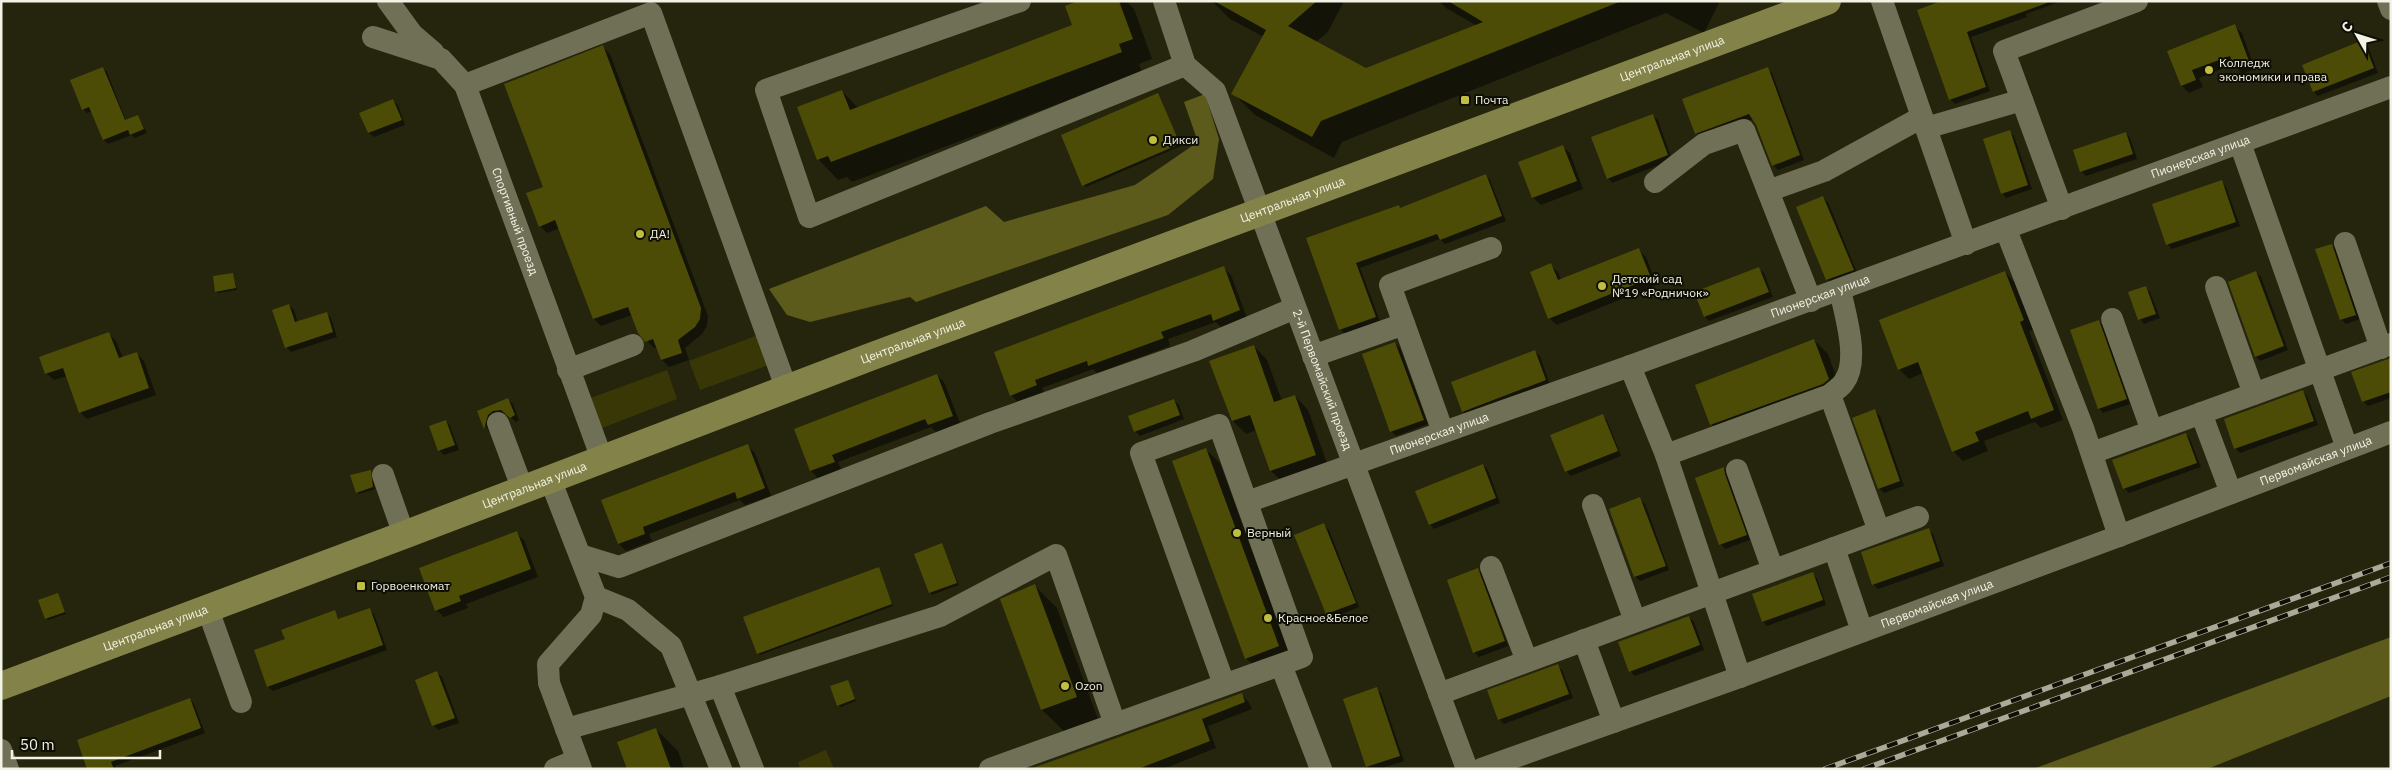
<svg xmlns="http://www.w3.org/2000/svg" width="2392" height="770" font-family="'IBM Plex Sans',sans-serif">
<rect width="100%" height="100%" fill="#25250e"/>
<g fill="#383705">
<path d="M758,335L767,359L766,366L700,390L689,361Z"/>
<path d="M667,370L677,399L602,428L588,399Z"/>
<path d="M826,750L834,769H800L798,762Z"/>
</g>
<g fill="#5c5b1b">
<path d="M1205,94L1219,139L1213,179L1168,215L916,302L910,297L810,322L787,315L769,289L986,206L1004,222L1135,185L1198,142L1184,102Z"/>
<path d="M2391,637V696L2207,769H2033Z"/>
</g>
<g fill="#0007">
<path d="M1081,1H1126L1134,9L1152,59L1139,64L1142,72L852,182L847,177L838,180L818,159L842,91L858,108L1074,26Z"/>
<path d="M1212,1H1344L1328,32L1316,42L1366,70L1477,26L1446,8L1439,1H1720L1704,33L1666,13L1342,142L1334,158L1255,115L1233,93L1264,37L1230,19Z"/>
<path d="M1945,1H2062L2026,14L2027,17L1971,37L1990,91L1955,104L1950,99Z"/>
<path d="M2234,26L2242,33L2255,69L2242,74L2234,64L2199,78L2203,87L2189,93L2182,86L2168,51Z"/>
<path d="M2363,42L2368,46L2378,73L2318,96L2314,92L2303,66Z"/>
<path d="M603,47L610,54L708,316L707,326L702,334L685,348L689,360L669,367L662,360L657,347L654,348L639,333L632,315L601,326L594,319L560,228L547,233L540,226L544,188Z"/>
<path d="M103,68L107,72L126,121L138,116L147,133L135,138L132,135L108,144L104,140L92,111L87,113L83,109Z"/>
<path d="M1768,69L1772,73L1804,160L1778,170L1773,165L1753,119L1701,138L1697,133Z"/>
<path d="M1158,95L1181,146L1086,187L1084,185Z"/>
<path d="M393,101L398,105L405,125L374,137L369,133Z"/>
<path d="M1653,116L1658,120L1672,160L1612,183L1608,178Z"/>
<path d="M2009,132L2014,136L2032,189L2006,198L2002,193Z"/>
<path d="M2126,133L2130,138L2137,159L2086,176L2081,171Z"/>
<path d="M1562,146L1570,153L1583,189L1541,205L1533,198L1520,162Z"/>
<path d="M1486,175L1490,180L1506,221L1445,244L1440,239L1360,268L1380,321L1345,334L1340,329L1308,239L1401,209Z"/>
<path d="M2222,182L2226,187L2240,226L2172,249L2167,244Z"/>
<path d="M1823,198L1828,202L1858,275L1832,284L1827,279Z"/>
<path d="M2332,245L2337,250L2360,319L2346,324L2341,319Z"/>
<path d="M1638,249L1646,257L1657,285L1557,325L1549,318L1550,265L1558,272L1561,280Z"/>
<path d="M1224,268L1231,275L1247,318L1221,327L1216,322L1168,339L1170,346L1097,373L1093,369L1042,388L1044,393L1018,402L1011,395L995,352Z"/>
<path d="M1759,269L1764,273L1773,297L1709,321L1705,317L1696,293Z"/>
<path d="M2005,272L2014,282L2033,330L2029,331L2063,420L2041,428L2035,422L1984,441L1988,451L1963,461L1953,451L1923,373L1909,379L1899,369Z"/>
<path d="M2256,272L2261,277L2288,350L2260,361L2256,356Z"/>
<path d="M233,274L237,290L218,293L216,291Z"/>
<path d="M2146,288L2150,292L2160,318L2144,324L2140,319Z"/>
<path d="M289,305L294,310L298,323L326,313L331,318L337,337L291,352L287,348L274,310Z"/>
<path d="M2099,321L2104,326L2130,404L2103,413L2099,408Z"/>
<path d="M109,334L116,341L123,358L136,353L144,361L156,395L87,419L80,412L68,376L54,380L46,373Z"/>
<path d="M1814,340L1828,354L1842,393L1725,438L1711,424Z"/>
<path d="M1395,343L1400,348L1428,424L1396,436L1391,431Z"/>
<path d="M1254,346L1267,360L1282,401L1295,396L1308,410L1329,469L1285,484L1271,471L1257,430L1246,434L1233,421Z"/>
<path d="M1535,352L1540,356L1550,385L1467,416L1463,411Z"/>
<path d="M2391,359V398L2368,406L2363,401Z"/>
<path d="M937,375L944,382L960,423L936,432L931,427L838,462L841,469L818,478L811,471L796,429Z"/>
<path d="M2303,392L2307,396L2318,425L2240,453L2235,448Z"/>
<path d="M508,400L513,404L519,420L516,422L507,414L498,415L492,420L489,432L478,412Z"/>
<path d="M1174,400L1179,405L1184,419L1140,436L1135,431Z"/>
<path d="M1875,411L1880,416L1904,486L1884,493L1879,488Z"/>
<path d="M1603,416L1607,420L1621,456L1571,476L1566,471Z"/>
<path d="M446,421L450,426L459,450L444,455L440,451L431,427Z"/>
<path d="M2186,434L2190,439L2201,467L2129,493L2124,488Z"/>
<path d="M748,446L755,453L771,496L745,505L740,500L649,534L652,541L626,551L619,544Z"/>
<path d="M1206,450L1220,463L1292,660L1259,671L1246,658Z"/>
<path d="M1483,465L1488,470L1500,503L1434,529L1430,524Z"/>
<path d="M1724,468L1729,473L1750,540L1725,549L1721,544Z"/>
<path d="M371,471L375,489L359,494L357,492Z"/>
<path d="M1640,499L1645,504L1669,570L1640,581L1636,577L1611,510Z"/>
<path d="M1324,525L1329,530L1359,607L1332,618L1327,614Z"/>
<path d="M1928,530L1933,534L1944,566L1878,589L1873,584Z"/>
<path d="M516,533L524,540L538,577L466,604L468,608L444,617L436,610Z"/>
<path d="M942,545L959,585L932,595L916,555Z"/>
<path d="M878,568L893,606L760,655L758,653Z"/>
<path d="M1478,569L1482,574L1508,646L1479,657L1474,652Z"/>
<path d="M1812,574L1817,578L1826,605L1767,626L1763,622Z"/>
<path d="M1035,586L1057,608L1098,719L1064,731L1042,710Z"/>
<path d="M58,594L66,614L48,620L46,618Z"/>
<path d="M369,610L374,614L387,650L273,691L268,687L286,640L334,612L340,620Z"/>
<path d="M1689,617L1694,622L1704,650L1635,676L1630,671Z"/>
<path d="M1557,666L1562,670L1573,698L1504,724L1499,719Z"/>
<path d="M437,673L442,677L459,723L438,730L434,726L416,680Z"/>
<path d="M847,681L856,701L841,707L838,705Z"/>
<path d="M1376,689L1381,693L1404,761L1379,769H1369L1367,767Z"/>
<path d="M1241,694L1248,701L1252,709L1208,726L1216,748L1163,769H1047Z"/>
<path d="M190,699L194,704L205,733L115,766L116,769H89Z"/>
<path d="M656,729L678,751L684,769H628Z"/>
</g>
<g fill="#4d4c06">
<path d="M1078,1H1119L1133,39L1119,44L1122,52L831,162L828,156L817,160L797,107L842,90L850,110L1072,25L1065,6Z"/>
<path d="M1214,1H1317L1288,26L1366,68L1483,22L1448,1L1619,2L1321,121L1312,137L1231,94L1266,30Z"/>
<path d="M1941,1H2047V3L1967,32L1986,87L1949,100L1917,10Z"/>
<path d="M2235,24L2249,61L2234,67L2230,56L2192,70L2196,80L2181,86L2167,51Z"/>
<path d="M2363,40L2374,68L2313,92L2302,65Z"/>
<path d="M603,45L701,308L700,319L695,327L678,340L682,353L661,360L653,339L645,342L638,333L628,307L593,319L555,220L539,227L526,193L543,187L504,84Z"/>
<path d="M103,67L125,120L138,115L144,129L130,135L128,130L103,140L89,107L82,110L70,80Z"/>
<path d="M1768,67L1800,155L1772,166L1756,125L1749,114L1695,134L1682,99Z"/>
<path d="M1158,93L1180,144L1082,186L1061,135Z"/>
<path d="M393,99L402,120L368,133L359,113Z"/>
<path d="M1653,114L1668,155L1607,179L1591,137Z"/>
<path d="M2010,130L2028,185L2001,194L1983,139Z"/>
<path d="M2126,132L2133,154L2080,172L2073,150Z"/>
<path d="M1563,145L1577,181L1532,198L1518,162Z"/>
<path d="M1486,174L1502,216L1440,240L1437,234L1356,263L1376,317L1339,330L1306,238L1399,205L1400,208Z"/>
<path d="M2222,180L2236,222L2166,245L2152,204Z"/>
<path d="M1823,196L1854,270L1826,280L1796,207Z"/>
<path d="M2332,244L2356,315L2340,320L2315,249Z"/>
<path d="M1639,248L1651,278L1548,319L1530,272L1551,263L1558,280Z"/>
<path d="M1224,266L1240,310L1213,321L1211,314L1161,332L1164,338L1088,366L1087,361L1035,380L1037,385L1010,396L994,352Z"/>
<path d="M1759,267L1769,292L1704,317L1694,292Z"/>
<path d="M2005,271L2024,320L2020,322L2054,410L2031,419L2028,411L1975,432L1979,441L1952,452L1918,362L1898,370L1879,320Z"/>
<path d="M2256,271L2284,346L2255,357L2228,282Z"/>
<path d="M233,273L236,288L215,292L213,276Z"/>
<path d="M2146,286L2156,314L2138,320L2128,292Z"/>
<path d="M289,304L295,322L327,312L333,332L285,348L272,310Z"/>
<path d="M2099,320L2127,399L2098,409L2070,330Z"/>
<path d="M109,332L119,358L137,352L149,388L79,413L63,368L45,374L39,357Z"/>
<path d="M1814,339L1829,379L1823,384L1710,425L1695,385Z"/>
<path d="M1395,342L1424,420L1390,432L1362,354Z"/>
<path d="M1254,345L1274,402L1295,395L1316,455L1270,471L1250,415L1232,421L1209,361Z"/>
<path d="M1535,350L1546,380L1462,412L1451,382Z"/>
<path d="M2391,358V392L2362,402L2351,372Z"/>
<path d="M937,374L953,416L928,425L925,419L832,455L835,462L810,471L794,429Z"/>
<path d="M2303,390L2314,421L2234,449L2224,419Z"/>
<path d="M508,398L515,415L510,418L501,410L493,411L488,415L484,429L477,411Z"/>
<path d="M1174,399L1180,415L1134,432L1128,416Z"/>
<path d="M1875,409L1900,481L1878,489L1852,418Z"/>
<path d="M1603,414L1618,451L1565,472L1550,435Z"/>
<path d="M446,420L455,445L438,451L429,426Z"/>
<path d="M2186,433L2197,463L2123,489L2112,460Z"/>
<path d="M748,444L765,488L737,499L735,492L643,527L645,534L618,544L601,500Z"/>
<path d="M1206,448L1279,646L1245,659L1172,461Z"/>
<path d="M1483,464L1496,498L1429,525L1415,491Z"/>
<path d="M1724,467L1725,474L1747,535L1719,545L1695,478Z"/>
<path d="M371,470L373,487L356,493L350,475Z"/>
<path d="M1640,497L1666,566L1634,577L1609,509Z"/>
<path d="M1324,523L1356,603L1326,614L1294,535Z"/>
<path d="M1929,528L1940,561L1872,585L1861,552Z"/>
<path d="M517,531L531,569L459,596L461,601L435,611L419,568Z"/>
<path d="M942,543L957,583L929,593L914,554Z"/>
<path d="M879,567L892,604L757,654L743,617Z"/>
<path d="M1478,568L1505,641L1473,653L1447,580Z"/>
<path d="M1813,572L1823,600L1762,622L1752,594Z"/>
<path d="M1035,584L1077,697L1041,710L1000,599Z"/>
<path d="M58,593L65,612L45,619L38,600Z"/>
<path d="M370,608L383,645L267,687L254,650L285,639L281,630L335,610L338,619Z"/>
<path d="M1689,616L1700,645L1629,672L1618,642Z"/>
<path d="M1558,664L1569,694L1498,720L1487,690Z"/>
<path d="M437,671L455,718L432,726L415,680Z"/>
<path d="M848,680L855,699L837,706L830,686Z"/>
<path d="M1377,687L1400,756L1366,767L1343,699Z"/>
<path d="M1242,693L1245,702L1202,719L1210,741L1138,769H1030Z"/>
<path d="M190,698L201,728L111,762L114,769H87L77,740Z"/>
<path d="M656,728L671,769H627L617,742Z"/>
</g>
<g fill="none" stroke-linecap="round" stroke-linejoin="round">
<g stroke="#707057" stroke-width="22">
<path d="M388,1L412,34L433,52"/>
<path d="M1020,1L766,90L809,217L1185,65"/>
<path id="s1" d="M1164,1L1185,65L1215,91L1467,769"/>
<path d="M1882,1L1966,244"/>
<path d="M2388,1L2391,9"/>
<path id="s2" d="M373,37L441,59L465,85L602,459"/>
<path d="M465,85L651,13L787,390"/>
<path d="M1926,128L2022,100"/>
<path d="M2240,143L2347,448"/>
<path d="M1655,182L1704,144L1744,130L1811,301"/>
<path d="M1768,191L1824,171L1922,117"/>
<path d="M2062,209L2004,51L2137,1"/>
<path d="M2006,230L2083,428L2119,536"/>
<path d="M2345,243L2381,348"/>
<path d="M2216,287L2254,394"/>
<path d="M2112,319L2152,431"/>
<path d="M1313,356L1404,324"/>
<path d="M1630,366L1666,455L1740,677"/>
<path d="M568,370L633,345"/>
<path d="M1830,395L1879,531"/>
<path d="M2201,413L2231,493"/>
<path d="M498,423L523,490"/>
<path d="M1443,432L1390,285L1491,248"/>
<path d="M2092,453L2391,344"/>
<path d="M1666,455L1830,395C1834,391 1841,387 1844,382C1860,361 1845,314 1840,290"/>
<path d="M1737,470L1773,570"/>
<path d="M383,475L404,535"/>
<path d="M550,479L596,597L591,615L548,664L549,683L581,769"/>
<path id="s3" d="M1247,502L1630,366L2391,87"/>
<path d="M1593,505L1635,621"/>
<path d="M1834,548L1862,631"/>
<path d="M580,555L619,567L990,423L1193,351L1295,308"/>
<path d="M1491,567L1527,661"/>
<path d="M596,597L628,610L671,646L721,769"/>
<path d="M207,607L241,702"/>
<path d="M1584,640L1614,722"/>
<path d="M1281,665L1321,769"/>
<path d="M720,686L753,769"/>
<path d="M1439,694L1918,517"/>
<path d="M566,729L720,686L940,616L1056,555L1115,724"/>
<path d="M1,750L8,769"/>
<path d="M555,769L577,760"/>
<path d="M990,769L1302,657L1219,425L1141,453L1224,684"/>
<path id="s4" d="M1481,769L1740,677L2119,536L2391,432"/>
</g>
<path stroke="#838349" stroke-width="28" id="s5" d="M1,686L404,535L870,357L1827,1"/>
<defs>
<g id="rail">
<path d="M1825,769L2391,563"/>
<path d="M1864,769L2391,577"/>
</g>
</defs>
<use href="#rail" stroke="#a9aa98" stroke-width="5.5"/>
<use href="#rail" stroke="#0e0e05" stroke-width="4" stroke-dasharray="11" stroke-linecap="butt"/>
</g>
<g fill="#bfbe41" stroke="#0e0e05" stroke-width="2">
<circle cx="2209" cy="70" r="5"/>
<rect x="1460" y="95" width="10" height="10" rx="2.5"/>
<circle cx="1153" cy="140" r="5"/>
<circle cx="640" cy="234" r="5"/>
<circle cx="1602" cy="286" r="5"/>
<circle cx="1237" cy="533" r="5"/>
<rect x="356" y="581" width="10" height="10" rx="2.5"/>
<circle cx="1268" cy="618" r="5"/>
<circle cx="1065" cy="686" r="5"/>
</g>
<g text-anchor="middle" stroke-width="4" stroke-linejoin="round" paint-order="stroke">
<g font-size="12" fill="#f2f3e4" stroke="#0e0e05">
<text dy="4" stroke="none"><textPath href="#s5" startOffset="1785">Центральная улица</textPath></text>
<text dy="4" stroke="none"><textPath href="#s3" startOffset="1014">Пионерская улица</textPath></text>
<text dy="4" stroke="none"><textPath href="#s5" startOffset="1380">Центральная улица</textPath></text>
<text dy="4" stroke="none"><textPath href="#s2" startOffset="252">Спортивный проезд</textPath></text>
<text dy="4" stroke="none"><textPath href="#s3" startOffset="609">Пионерская улица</textPath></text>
<text dy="4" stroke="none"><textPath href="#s5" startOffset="975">Центральная улица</textPath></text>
<text dy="4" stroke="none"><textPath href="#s1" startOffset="415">2-й Первомайский проезд</textPath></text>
<text dy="4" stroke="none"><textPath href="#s3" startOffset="204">Пионерская улица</textPath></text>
<text dy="4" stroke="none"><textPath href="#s4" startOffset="890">Первомайская улица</textPath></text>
<text dy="4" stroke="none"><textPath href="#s5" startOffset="570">Центральная улица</textPath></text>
<text dy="4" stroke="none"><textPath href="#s4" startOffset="485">Первомайская улица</textPath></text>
<text dy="4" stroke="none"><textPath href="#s5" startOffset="165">Центральная улица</textPath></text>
</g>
<g font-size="12" fill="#f2f3e4" stroke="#0e0e05" text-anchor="start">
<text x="2219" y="67">Колледж<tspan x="2219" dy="14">экономики и права</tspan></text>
<text x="1475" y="104">Почта</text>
<text x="1163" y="144">Дикси</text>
<text x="650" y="238">ДА!</text>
<text x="1612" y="283">Детский сад<tspan x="1612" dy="14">№19 «Родничок»</tspan></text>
<text x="1247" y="537">Верный</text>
<text x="371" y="590">Горвоенкомат</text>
<text x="1278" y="622">Красное&amp;Белое</text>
<text x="1075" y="690">Ozon</text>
</g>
</g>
<rect width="2392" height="770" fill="none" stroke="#f2f3e4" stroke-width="5"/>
<g transform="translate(2357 35) rotate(309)" stroke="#0e0e05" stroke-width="4" paint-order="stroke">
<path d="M0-4L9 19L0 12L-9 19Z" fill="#f2f3e4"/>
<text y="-8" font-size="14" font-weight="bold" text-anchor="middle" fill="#f2f3e4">С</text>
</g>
<path d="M12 750v8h148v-8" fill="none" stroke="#f2f3e4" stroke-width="2.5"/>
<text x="20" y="750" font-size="15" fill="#f2f3e4" stroke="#0e0e05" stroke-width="4" paint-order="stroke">50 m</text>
</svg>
